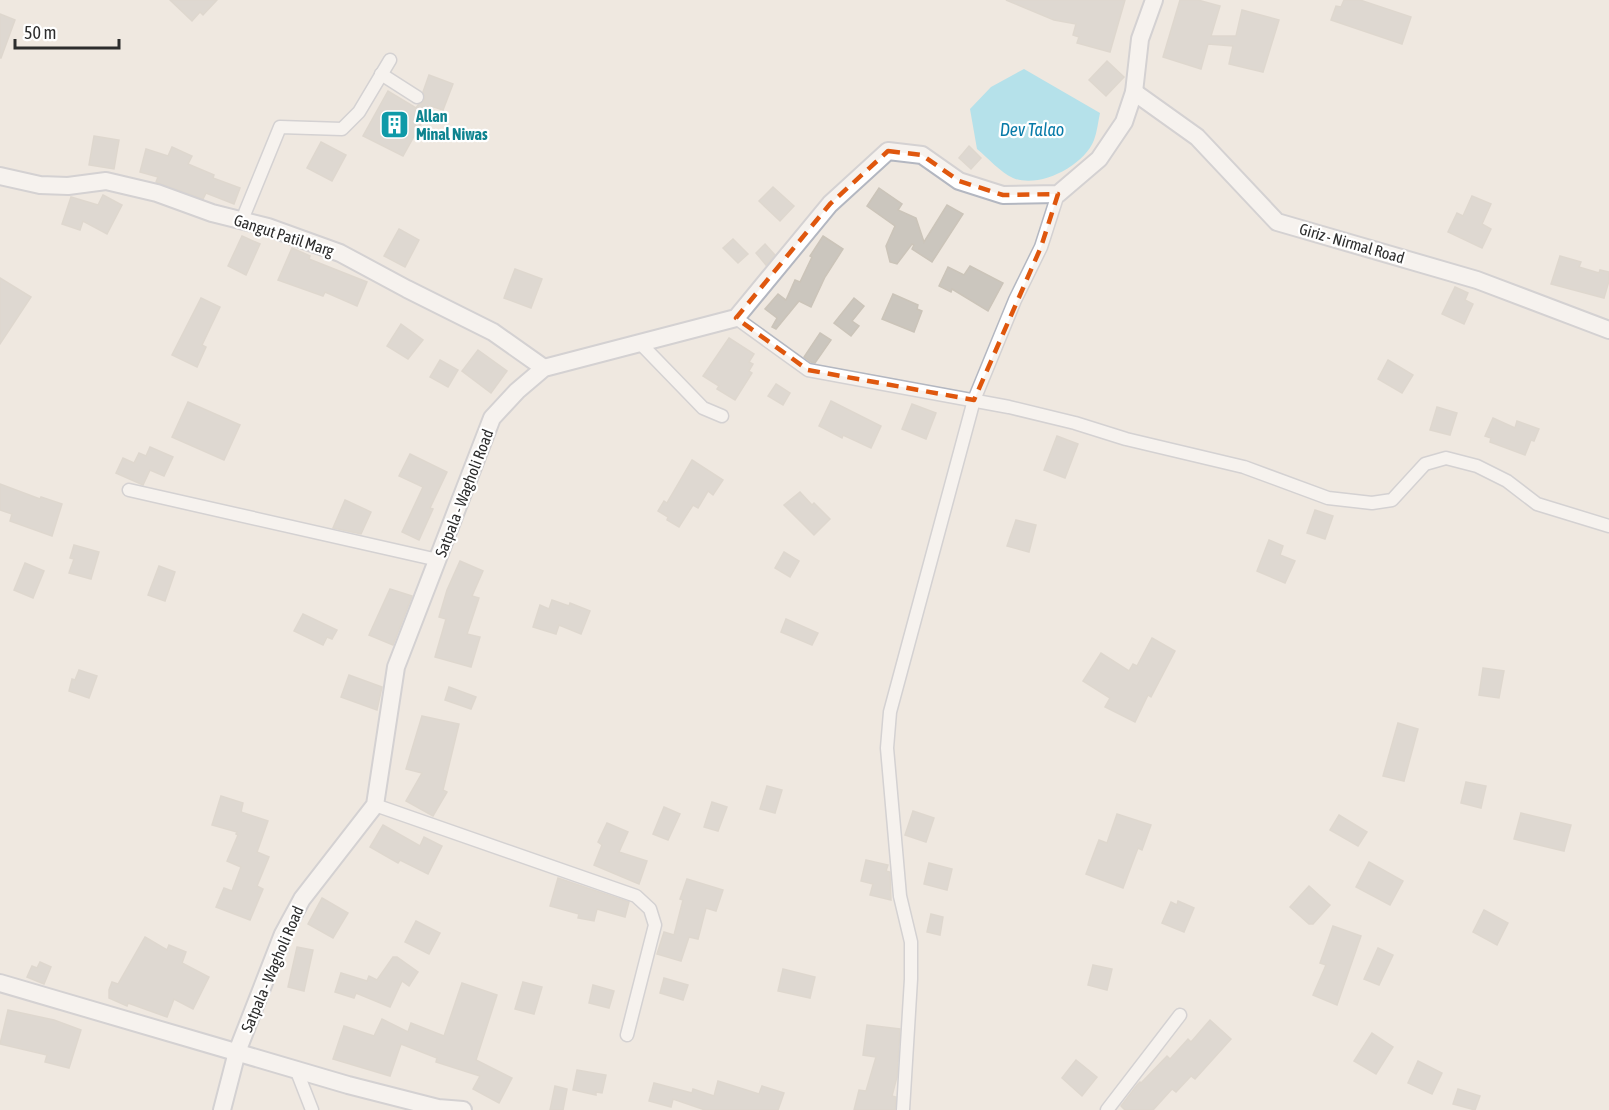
<svg xmlns="http://www.w3.org/2000/svg" width="1609" height="1110" font-family="'Asap Condensed',sans-serif">
<rect width="100%" height="100%" fill="#efe8e0"/>
<path fill="#6fd9f5" d="M1024,69L1100,113C1098,122 1097,132 1094,140C1084,166 1039,189 1013,178C1000,172 988,158 977,149L970,109L991,87Z"/>
<g fill="#cbc6be" stroke="#cbc4b9" stroke-width="1.5">
<path d="M170,0H217L203,15L200,12L192,21Z"/>
<path d="M1006,0H1125L1110,52L1077,43L1079,37L1073,35L1076,24L1054,20Z"/>
<path d="M1180,0H1198L1220,6L1211,36H1236L1242,10L1279,20L1263,72L1229,64L1233,46L1208,44L1201,69L1163,57Z"/>
<path d="M1344,0H1360L1411,17L1402,44L1331,20L1336,6L1341,7Z"/>
<path d="M0,14L15,20L1,58H0Z"/>
<path d="M1107,61L1124,77L1106,96L1089,80Z"/>
<path d="M429,75L453,84L443,110L431,106L403,156L363,136L388,91L416,108L418,105L424,101L425,97L423,92Z"/>
<path d="M94,136L119,140L114,169L89,165Z"/>
<path d="M321,142L346,155L332,181L307,168Z"/>
<path d="M969,146L981,158L971,169L959,158Z"/>
<path d="M172,147L192,156L188,164L214,175L213,178L240,188L234,204L206,193L203,199L156,182L158,177L140,172L146,149L168,156Z"/>
<path d="M773,187L794,206L780,221L759,201Z"/>
<path d="M879,188L902,204L898,210L916,218L924,242L947,205L963,214L932,262L912,249L914,245L912,244L897,264L890,262L886,246L895,226L867,206Z"/>
<path d="M103,195L122,205L107,234L83,221L80,230L62,224L71,197L98,205Z"/>
<path d="M1472,196L1491,204L1482,224L1491,229L1482,248L1448,232L1457,213L1463,216Z"/>
<path d="M399,229L419,240L405,267L384,256Z"/>
<path d="M242,236L260,244L246,275L228,266Z"/>
<path d="M823,236L843,249L825,277L811,307L799,301L776,329L772,327L777,318L765,309L778,294L786,300L795,280L800,282L812,257L810,256Z"/>
<path d="M733,239L748,254L738,263L723,248Z"/>
<path d="M765,244L775,255L766,265L756,253Z"/>
<path d="M292,248L310,256L309,259L367,282L357,306L325,292L323,296L278,280Z"/>
<path d="M1560,256L1581,262L1579,267L1599,273L1600,270L1609,272V281L1604,298L1551,284Z"/>
<path d="M970,266L1003,283L988,311L952,289L951,292L939,286L948,267L964,275Z"/>
<path d="M515,269L542,279L531,308L504,298Z"/>
<path d="M0,278L31,297L0,344Z"/>
<path d="M1455,287L1468,293L1465,300L1473,304L1464,324L1442,314Z"/>
<path d="M893,294L918,305L917,309L922,311L914,332L882,319Z"/>
<path d="M201,298L220,307L202,345L206,347L197,367L172,355Z"/>
<path d="M854,298L864,306L852,321L859,326L851,336L834,323Z"/>
<path d="M401,324L423,340L408,359L387,346Z"/>
<path d="M820,333L831,340L815,363L811,362L804,357Z"/>
<path d="M729,338L754,354L749,362L753,364L749,371L752,373L735,400L717,389L719,386L703,376Z"/>
<path d="M478,350L507,371L491,393L462,371Z"/>
<path d="M440,360L458,370L448,387L430,377Z"/>
<path d="M1388,360L1413,375L1402,393L1378,379Z"/>
<path d="M776,384L790,393L783,405L768,396Z"/>
<path d="M831,401L881,426L871,448L843,435L842,438L819,426Z"/>
<path d="M188,402L240,425L224,460L172,437Z"/>
<path d="M912,404L936,413L926,439L902,429Z"/>
<path d="M1437,407L1457,413L1450,435L1430,430Z"/>
<path d="M1493,418L1515,428L1517,421L1539,429L1534,441L1531,440L1525,455L1490,442L1491,438L1485,436Z"/>
<path d="M1057,436L1078,444L1065,478L1044,470Z"/>
<path d="M150,447L173,457L164,476L150,470L143,485L116,473L123,458L134,463L139,453L146,456Z"/>
<path d="M410,454L447,472L430,508L433,509L419,540L402,532L423,487L399,476Z"/>
<path d="M692,460L723,480L713,495L708,491L698,508L693,505L679,527L667,520L668,517L658,511L664,501L667,503Z"/>
<path d="M0,484L40,499L41,497L62,504L52,536L10,521L12,514L0,510Z"/>
<path d="M800,492L812,505L814,503L830,519L814,535L784,505Z"/>
<path d="M345,500L371,512L361,534L333,528Z"/>
<path d="M1315,510L1333,516L1325,539L1307,533Z"/>
<path d="M1016,520L1036,525L1029,552L1007,546Z"/>
<path d="M1269,540L1283,546L1280,555L1295,561L1285,583L1257,571Z"/>
<path d="M74,545L99,552L91,579L69,573L74,559L70,558Z"/>
<path d="M784,552L799,561L790,577L775,568Z"/>
<path d="M460,561L483,571L472,596L479,598L467,634L480,637L471,667L435,657L446,619L439,617L447,590Z"/>
<path d="M25,563L44,571L33,598L14,590Z"/>
<path d="M159,566L175,572L165,601L148,595Z"/>
<path d="M390,589L412,596L393,645L369,635Z"/>
<path d="M552,600L569,606L570,603L590,611L581,634L559,625L556,634L533,627L540,605L549,609Z"/>
<path d="M303,614L337,630L332,639L327,637L323,645L294,631Z"/>
<path d="M786,619L818,633L812,645L781,632Z"/>
<path d="M1152,638L1175,651L1151,697L1148,695L1135,722L1105,707L1110,698L1083,681L1101,653L1129,671L1133,664L1137,666Z"/>
<path d="M1483,668L1504,671L1499,698L1479,695Z"/>
<path d="M79,670L97,676L89,698L69,691L72,679L75,680Z"/>
<path d="M349,675L382,687L377,710L341,697Z"/>
<path d="M449,687L476,697L471,709L445,700Z"/>
<path d="M422,716L459,724L443,790L447,792L433,816L406,801L422,773L406,769Z"/>
<path d="M1398,723L1418,729L1404,781L1383,776Z"/>
<path d="M1466,782L1486,786L1481,808L1461,803Z"/>
<path d="M767,786L782,790L775,813L760,809Z"/>
<path d="M221,796L243,803L241,812L268,821L257,852L269,857L257,886L263,889L250,920L216,907L224,888L232,891L241,867L227,861L238,835L236,834L237,832L212,825Z"/>
<path d="M712,802L727,807L718,831L704,827Z"/>
<path d="M664,807L680,814L668,840L653,834Z"/>
<path d="M913,811L934,818L926,842L905,835Z"/>
<path d="M1521,813L1571,825L1564,851L1514,839Z"/>
<path d="M1117,814L1151,825L1142,850L1138,848L1123,888L1086,874L1099,840L1107,843Z"/>
<path d="M1339,815L1367,832L1358,846L1330,830Z"/>
<path d="M607,823L628,832L619,852L647,861L639,884L594,865L602,845L598,842Z"/>
<path d="M383,825L420,846L424,837L442,846L428,874L400,860L398,863L370,847Z"/>
<path d="M866,860L888,865L886,871L890,872L891,900L870,895L873,884L861,881Z"/>
<path d="M1369,862L1403,881L1390,905L1356,887Z"/>
<path d="M929,863L952,869L947,890L924,884Z"/>
<path d="M558,878L629,902L625,917L597,909L594,921L578,918L579,914L550,906Z"/>
<path d="M687,879L723,890L716,911L706,908L698,939L689,937L681,961L657,954L664,932L674,935L683,900L680,899Z"/>
<path d="M1309,886L1330,905L1313,924H1309L1290,907Z"/>
<path d="M322,898L348,913L333,938L308,924Z"/>
<path d="M1178,901L1194,908L1184,932L1162,923L1171,902L1177,905Z"/>
<path d="M1484,910L1508,923L1497,945L1473,932Z"/>
<path d="M931,914L943,917L940,935L927,932Z"/>
<path d="M416,921L440,933L429,954L405,942Z"/>
<path d="M1333,926L1361,936L1337,1005L1313,995L1326,965L1320,963Z"/>
<path d="M145,937L167,950L169,945L186,952L182,963L209,977L193,1009L174,999L167,1017L128,1003L127,1006L109,998V990L112,982L118,984Z"/>
<path d="M297,947L313,950L304,991L288,987Z"/>
<path d="M1378,948L1393,955L1379,985L1364,979Z"/>
<path d="M393,957H397L418,972L409,986L402,981L390,1007L356,993L354,998L335,992L341,973L367,981L369,976L377,980Z"/>
<path d="M40,962L51,967L44,984L27,977L32,966L37,968Z"/>
<path d="M1093,965L1112,969L1107,990L1088,985Z"/>
<path d="M783,969L815,977L810,998L778,991Z"/>
<path d="M664,978L688,985L683,1000L660,993Z"/>
<path d="M523,982L542,987L534,1014L515,1009Z"/>
<path d="M462,983L497,995L476,1060L512,1078L499,1103L473,1089L480,1076L436,1062L437,1058L401,1044L390,1076L333,1059L344,1026L374,1036L382,1019L408,1032L411,1023L444,1036Z"/>
<path d="M593,985L614,991L609,1008L589,1003Z"/>
<path d="M8,1010L54,1020L81,1030L69,1068L45,1062L47,1055L0,1044Z"/>
<path d="M1210,1020L1231,1039L1195,1079L1191,1076L1176,1092L1172,1089L1153,1110H1125L1121,1106L1137,1085L1140,1082L1141,1083L1167,1056L1170,1059L1188,1039L1191,1042Z"/>
<path d="M867,1025L900,1029L897,1077L892,1096L896,1097L895,1110H854L859,1090L866,1091L876,1057L863,1055Z"/>
<path d="M1372,1033L1393,1047L1376,1074L1354,1061Z"/>
<path d="M1076,1060L1097,1077L1082,1096L1062,1078Z"/>
<path d="M1418,1061L1442,1073L1432,1094L1408,1083Z"/>
<path d="M577,1070L606,1075L602,1093L596,1092V1095L573,1090Z"/>
<path d="M718,1081L759,1094L762,1086L784,1093L778,1110H705L673,1099L671,1107L649,1101L654,1083L692,1093L693,1089L714,1096Z"/>
<path d="M555,1086L567,1089L563,1110H550Z"/>
<path d="M1458,1089L1480,1096L1475,1110L1453,1104Z"/>
</g>
<g fill="none" stroke-linecap="round" stroke-linejoin="round">
<defs>
<g id="street">
<path d="M381,74L417,97"/>
<path d="M242,220L280,127L342,129L359,112L390,60"/>
<path d="M736,318L808,370L1009,407L1075,423L1126,439L1244,467L1328,498L1372,503L1392,500L1425,464L1446,458L1477,466L1507,481L1537,504L1609,526"/>
<path d="M640,343L703,408L722,416"/>
<path d="M129,490L438,560"/>
<path d="M375,805L636,896L650,909L655,925L627,1035"/>
<path d="M296,1069L312,1110"/>
<path d="M903,1110L911,979V942L900,896L893,816L887,748L890,712L974,400L1015,300L1041,247L1058,194"/>
<path d="M1107,1110L1180,1015"/>
</g>
<g id="secondary">
<path d="M1134,92L1197,137L1277,222L1477,280L1609,330"/>
<path d="M0,176L40,185L68,186L106,181L157,193L212,213L268,227L340,253L407,289L493,332L544,368"/>
<path d="M0,983L348,1085L438,1108L463,1110"/>
<path d="M222,1110L237,1052L283,934L302,899L375,805L396,667L492,418L517,391L544,368L736,318L830,204L888,151L922,155L959,181L1003,195L1058,194L1099,159L1124,122L1134,92L1140,39L1154,0"/>
</g>
</defs>
<use href="#street" stroke="#b3b7c1" stroke-width="15"/>
<use href="#secondary" stroke="#b3b7c1" stroke-width="20"/>
<use href="#street" stroke="#fff" stroke-width="12"/>
<use href="#secondary" stroke="#fff" stroke-width="16"/>
</g>
<path d="M0 0H1609V1110H0ZM888,151L922,155L959,181L1003,195L1058,194L1041,247L974,400L808,370L736,318L830,204Z" fill="#efe8e0" fill-opacity=".55" fill-rule="evenodd"/>
<path fill="none" stroke="#df570e" stroke-width="4.5" stroke-dasharray="12 8" stroke-linejoin="round" d="M888,151L922,155L959,181L1003,195L1058,194L1041,247L974,400L808,370L736,318L830,204Z"/>
<defs>
<symbol id="building-square" viewBox="-11 -11 22 22"><rect x="-9" y="-9" width="18" height="18" rx="4" fill="#0f9aa8" stroke="#fff"/><path d="M-4-6H4V6H1V3H-1V6H-4ZM-2.5-4.3h1.7v1.8h-1.7ZM.8-4.3h1.7v1.8H.8ZM-2.5-1h1.7V.8h-1.7ZM.8-1h1.7V.8H.8Z" fill="#fff"/></symbol>
</defs>
<g fill-rule="evenodd">
<use href="#building-square" x="378" y="108" width="33" height="33"/>
</g>
<g text-anchor="middle" stroke-width="4.5" stroke-linejoin="round" paint-order="stroke">
<g font-size="16" font-weight="bold" fill="#0d838f" stroke="#fff" text-anchor="start">
<text x="416" y="122">Allan<tspan x="416" dy="18">Minal Niwas</tspan></text>
</g>
<g font-size="16" fill="#2d2d2d" stroke="#fff">
<text transform="translate(284 235) rotate(18)" y="6">Gangut Patil Marg</text>
<text transform="translate(1352 243) rotate(16)" y="6">Giriz - Nirmal Road</text>
<text transform="translate(464 493) rotate(-69)" y="6">Satpala - Wagholi Road</text>
<text transform="translate(272 969) rotate(-67)" y="6">Satpala - Wagholi Road</text>
</g>
<g font-size="18" font-style="italic" fill="#077aa8" stroke="#fff">
<text x="1032" y="136">Dev Talao</text>
</g>
</g>
<path d="M15 39v9h104v-9" fill="none" stroke="#2d2d2d" stroke-width="3"/>
<text x="24" y="39" font-size="18" fill="#2d2d2d" stroke="#ffffff" stroke-width="4.5" paint-order="stroke">50 m</text>
</svg>
